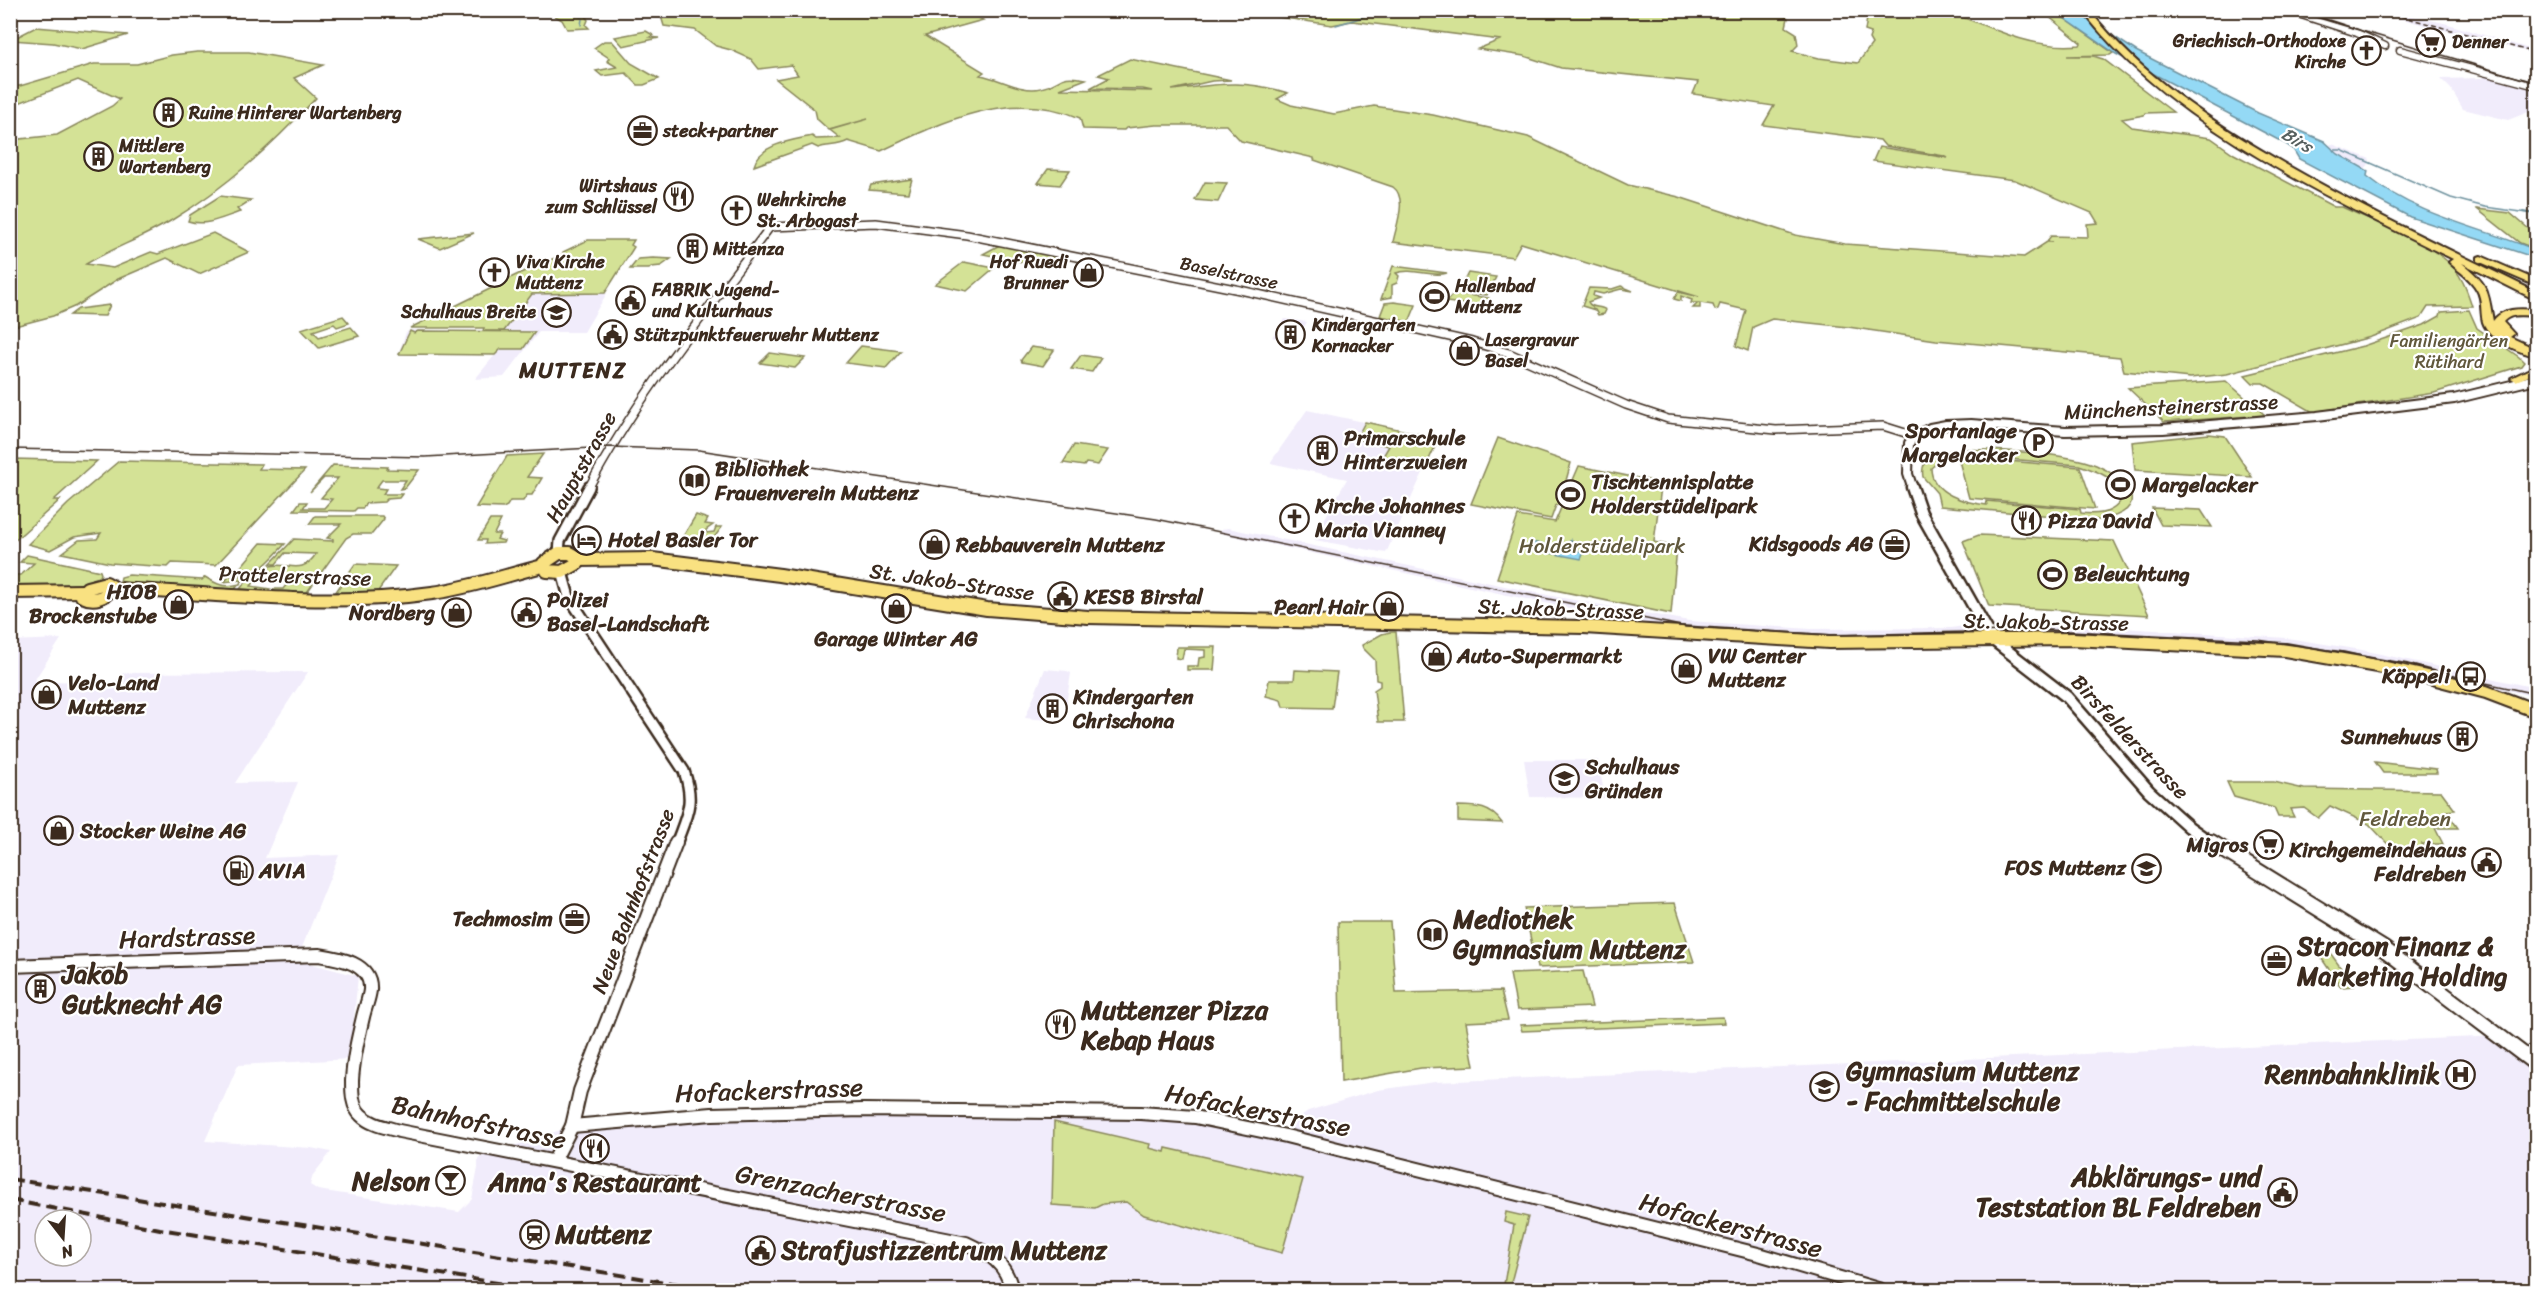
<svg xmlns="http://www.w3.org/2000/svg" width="2547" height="1301" font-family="Sriracha,sans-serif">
<rect width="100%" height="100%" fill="#fff"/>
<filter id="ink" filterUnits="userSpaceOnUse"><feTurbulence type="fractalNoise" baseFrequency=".0167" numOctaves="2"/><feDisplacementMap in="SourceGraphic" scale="12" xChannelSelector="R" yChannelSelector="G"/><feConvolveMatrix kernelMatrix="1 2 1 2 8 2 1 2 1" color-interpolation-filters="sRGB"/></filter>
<g filter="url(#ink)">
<g fill="#f1ecfb" fill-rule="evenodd">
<path d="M2371,11H2391L2448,24L2536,51V54Z"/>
<path d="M2490,75L2536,88V109L2508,120L2463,109L2451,89L2441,79L2481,78Z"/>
<path d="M2332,144L2370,159L2369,164L2365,169H2317L2296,156Z"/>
<path d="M607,293L584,332H539L504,377L475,379L495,355H398L406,332L412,330L504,331L532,294Z"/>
<path d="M1285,319L1307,322L1294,342L1272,337Z"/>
<path d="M1307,410L1439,438L1386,553L1315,540L1314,538L1347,479L1270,463Z"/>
<path d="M1228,528L1552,596L1689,621L1811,629L1952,628L1969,625L1972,627L1961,634L1837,637L1657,627L1219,533L1222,529Z"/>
<path d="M2039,623L2287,638L2362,650L2536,688V697L2360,656L2296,646L2116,634L2013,633L2001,631L1992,625Z"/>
<path d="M61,639L34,681L115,682L123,673L308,672L235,783L298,782L265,858L339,855L297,960L358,976L350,1059L238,1065L205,1141L311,1148L331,1152L313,1175L310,1185L318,1190L459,1212L472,1199L478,1168V1158L572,1126L712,1114L1141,1113L1286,1136L1292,1122L1308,1111L1378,1090L1435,1082L2501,1036L2536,1064V1290H11L10,641ZM45,1220H81V1256H45Z"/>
<path d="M1045,669L1067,671L1071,673L1064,718L1060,721L1025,718Z"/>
<path d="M1524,760H1598L1605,798L1530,797Z"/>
</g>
<g fill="#d4e296" stroke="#88865a" stroke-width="1.5" fill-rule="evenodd">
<path d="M547,11H591L593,16L586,17L588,20L586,25L589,28L567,29L562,20Z"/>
<path d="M651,11H966L983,20L925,36L984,72L980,75C999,78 1022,93 1041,88C1064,83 1056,73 1086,79L1060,89L1152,91L1143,89L1090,88L1109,78L1098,75L1130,59L1231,80L1212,81L1172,90C1219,84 1242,79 1288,93L1277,99L1291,105L1334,114L1374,106L1433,115L1528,137L1628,185L1679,197L1795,235L1845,244L2024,257L2047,242H2052L2047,241L2051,236L2088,237L2087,224L2098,223L2092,213L2015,180L1873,161L1879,147L1948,158L1944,156L1885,146L1880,140L1763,125L1774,106L1693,94L1698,82L1561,68L1524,56L1478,49L1500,40L1352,21L1332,25L1238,11H1793L1778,12L1788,18L1786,27L1796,33L1798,45L1792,51L1819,58L1858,63L1872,44L1869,39L1871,33L1865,31L1867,18L1860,13L1818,11H1946L1945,13C1963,15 1980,25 1998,31C2023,41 2053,48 2080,45L2081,43L2042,11H2054L2113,53L2110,55L2067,56H2093L2103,59L2173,112L2145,113L2144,115L2122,119L2132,127L2211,138L2234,154L2334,207H2342C2374,222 2421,238 2447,261C2461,273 2467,290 2472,306L2428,307L2421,318L2371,337L2227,374L2190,378L2124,371L2120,357L1936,340L1848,327L1772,319L1753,327L1748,351L1736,346L1746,310L1720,304L1718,309L1715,310L1713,305L1700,303V308H1693L1698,303H1691L1692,300L1681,296V301L1674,299L1678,292L1699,297L1521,243L1513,257L1393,242C1396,226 1408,198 1393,187L1314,160V158L1241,141L1226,125H1156L1126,128L1124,130L1083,129L1080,118C1012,88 943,121 881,151L848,141C837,147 828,144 818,148L812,145L754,166C759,144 794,140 812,136L816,139L840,138L830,130L868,119L829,130L817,119L815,110L776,79L798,75L791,65L759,69L751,59L731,50L716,46L695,30L664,26L661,16Z"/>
<path d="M36,27L128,35L82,49L53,43L11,40Z"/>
<path d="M646,31L653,35L650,37L659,38L623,46L615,37Z"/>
<path d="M604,41H612L631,63L659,79L644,85H638L626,73L602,76L596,71L617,67L607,61L609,58L594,48Z"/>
<path d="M197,52H249L323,65L294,78L316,98C272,145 227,187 172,220C145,237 113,248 86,264L113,268L151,252L158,254L213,233L249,252L199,274L167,258L118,279L76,306L53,316L11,327V140L57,135L112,106L120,99L78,80L11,106V80L14,86H20L94,64H137L172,55Z"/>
<path d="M1048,169L1070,170L1060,185L1038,183Z"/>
<path d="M912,179L908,193L869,190L871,185Z"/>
<path d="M1205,182L1227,183L1218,202L1195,200Z"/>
<path d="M220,196L251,200L237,209L240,212C224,217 206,227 188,221L190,215Z"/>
<path d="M2477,209L2510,213L2536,235V249L2520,243Z"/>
<path d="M474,233L440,248L418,239Z"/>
<path d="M588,240H634L631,245L634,247L605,293L532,294L504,331H483L484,328H410L502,283C510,276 548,262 563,254V252Z"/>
<path d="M988,241L1059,256L1047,267L983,254L998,246L986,242Z"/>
<path d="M653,258L671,259L661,266L651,267L649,269H630L638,259Z"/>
<path d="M964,262L994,268L967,291L935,284Z"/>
<path d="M1393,266L1447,273C1431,278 1413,267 1396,273L1399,276L1397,283L1392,285V297L1381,299Z"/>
<path d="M1468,273L1496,277L1487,295L1458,292Z"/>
<path d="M1621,286L1633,291L1621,289L1603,294L1594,292L1593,296L1599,298L1588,302C1591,309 1600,305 1606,310L1604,314L1598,315L1595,310L1582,306L1589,288L1612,289Z"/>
<path d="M1454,293L1489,298L1486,307L1446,302Z"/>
<path d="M1394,302L1416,305L1409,322L1380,316L1385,303Z"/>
<path d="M110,305L105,316L70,315L78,309Z"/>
<path d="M2469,310L2477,328L2519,357L2524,362L2521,366L2434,393L2313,412L2263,383H2253L2245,375L2363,346L2424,325L2440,316L2441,312Z"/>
<path d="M343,316L349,323L337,327L334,324L313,331L319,337L351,327L359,336L319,348L301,329Z"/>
<path d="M410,331L414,333L418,331L535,332L523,349H501L495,355L399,354Z"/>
<path d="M861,346L901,351L886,368L846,363Z"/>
<path d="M1031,347L1054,350L1043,366L1022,362L1021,360Z"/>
<path d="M770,353L805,358L795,368L760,363Z"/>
<path d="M1081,355L1101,358L1092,372L1071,369Z"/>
<path d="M2226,381L2265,415L2164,422L2128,388Z"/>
<path d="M1365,422L1439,438L1426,466L1382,458L1389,446L1356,439Z"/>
<path d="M2209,434L2225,436L2252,477L2135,470L2132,442Z"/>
<path d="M1498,438L1571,463L1559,505H1556L1551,519L1471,504Z"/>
<path d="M1074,445L1108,450L1098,465L1086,463L1084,466L1063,463Z"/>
<path d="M1958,449C1994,450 2064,452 2096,465C2123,476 2153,506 2109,518L2110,521L1940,506L1937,493L1923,477C1919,455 1941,452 1958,449ZM1959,455L2079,465C2097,471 2118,478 2122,498C2115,514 2096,515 2081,513L2080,509L1986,501L1987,505C1966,503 1931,494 1931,468L1943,458Z"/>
<path d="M543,454L527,477L542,478L532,495H527L523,501H510L507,506L503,508L476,507L507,456Z"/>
<path d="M1958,457L2080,467L2095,509L1969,498Z"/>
<path d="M13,459L97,461L54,500H60L13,542H10V461Z"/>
<path d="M119,461L262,464L259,469L305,470L216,565L172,563L168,567L110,563L62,553L79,540L97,539L101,533L74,537L50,550L28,544L68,504Z"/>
<path d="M333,465L388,467L387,469L419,470L405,488L400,489L406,480H382L376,488L386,489L383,494H402L399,498L387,499L384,502L366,503L363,508H357L354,511L294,510L300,502H307L303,508H324L332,499L321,498L338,478H324L310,492Z"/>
<path d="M1579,466L1657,482L1661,487L1654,542L1677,547L1671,614L1497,578L1518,516L1555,522Z"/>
<path d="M2152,508L2201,510L2212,527L2161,525Z"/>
<path d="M696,515L708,519L705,524L713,525L706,530V533L714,532L716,527H722L713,539L682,538Z"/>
<path d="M315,516H382L384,519L372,534H353L346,538L305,595L272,592L274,589H283L291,579L258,578L251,586L270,589L267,591L240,589C247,580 258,568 270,566C290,562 301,576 316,554L285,553L276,564H270L294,539L333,541V539L327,538L341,524H309Z"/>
<path d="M490,520H501L494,534H500L497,539L504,541L503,543L485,544L486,540H478Z"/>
<path d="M1979,535L2114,541L2149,615L1989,606L1963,541Z"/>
<path d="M261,543L285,544C268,562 260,576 234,575Z"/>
<path d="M27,555L100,571L101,574L99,578L83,584L11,587L10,575H21L34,563L20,562Z"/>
<path d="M355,564L396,566L376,594L333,596Z"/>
<path d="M129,575L202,580L205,577C218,585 224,588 240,584L241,580L223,582L220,577H226L224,580H226L229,577H246L234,590L130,584L120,581L121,577Z"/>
<path d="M1390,632H1396L1404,722H1378L1374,690L1380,686V681L1376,680L1375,660L1363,648L1362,645L1382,634Z"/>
<path d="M1177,647H1216L1214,670H1187V666H1198L1199,658L1205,657V650L1184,649L1182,659L1176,658Z"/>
<path d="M1295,670L1337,672L1332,708L1283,707L1281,700L1266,696L1269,680H1294Z"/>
<path d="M2375,762L2436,769L2437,773H2383Z"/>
<path d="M2227,782H2274L2304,789L2441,791L2455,810L2446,811L2458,828H2435L2443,844H2422L2430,857L2399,856L2369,824L2330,806L2318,818L2304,808L2290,809L2294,817H2278L2274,808L2234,797Z"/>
<path d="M1458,806C1477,806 1491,807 1502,823L1458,821Z"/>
<path d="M1675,903L1694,962L1537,968L1524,908Z"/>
<path d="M1338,922H1390L1396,993L1501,991L1508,1020L1466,1022L1474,1066L1421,1068L1341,1082Z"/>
<path d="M2311,943H2323L2354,986L2341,987Z"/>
<path d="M1583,971L1592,1007L1517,1010L1510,974Z"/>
<path d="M1723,1017L1725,1023L1522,1031L1520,1025Z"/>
<path d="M1054,1122L1150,1144L1149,1148L1165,1152L1166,1148L1303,1179L1282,1253L1144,1215L1126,1202L1103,1204L1095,1208L1052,1205Z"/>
<path d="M1506,1212L1528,1217L1509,1290H1503L1514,1225L1504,1222Z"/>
</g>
<g fill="#94d9f5" stroke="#70939f" stroke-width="1.5">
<path d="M2054,11H2075L2136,51L2258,113L2324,141L2338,154L2368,171L2367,176C2417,216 2479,227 2536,250V258L2410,217L2299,159L2293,149L2284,143L2116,54Z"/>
<path d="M1531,542L1584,552L1581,559L1528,549Z"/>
</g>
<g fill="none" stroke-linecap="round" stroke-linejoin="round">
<g stroke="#70939f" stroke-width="1.5">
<path d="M578,10L576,14L581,17"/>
<path d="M1893,10L1921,13"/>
<path d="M1933,15L2060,13"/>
<path d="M581,25L582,19"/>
<path d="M1336,25L1386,10"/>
<path d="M2333,150H2341L2451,198L2485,207L2535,214"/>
</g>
<path stroke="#70939f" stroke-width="2" d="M2524,212L2536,214"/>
<path stroke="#70939f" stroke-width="3" d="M1570,550L1571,540"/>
<defs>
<path id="tertiary-far2" d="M588,489C638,395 706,312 770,227L876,223L967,235L1240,290L1472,342L1509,353L1626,405L1668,419L1776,430L1883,426L1915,436"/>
<g id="tertiary-far1">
<path d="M559,553L560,541L589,487"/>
<path d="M562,572L569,597L684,771C695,803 687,814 676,844"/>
</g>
<g id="tertiary">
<path d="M10,966L319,955C339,958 372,963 370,990C369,999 365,1008 363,1017C358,1038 353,1059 352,1081C352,1092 352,1107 361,1115C371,1125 386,1127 399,1131L966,1243C990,1254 1006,1263 1012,1290"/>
<path d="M572,1126L712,1114L863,1110L1141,1113L1195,1117L1286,1136L1762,1255L1881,1290"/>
<path d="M554,1161L572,1126L580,1091L676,842"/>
</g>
<g id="secondary-far3">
<path d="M2286,10L2357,33L2385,46"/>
<path d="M2400,50L2536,86"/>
</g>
<path id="secondary-far2" d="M1913,489L1908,474L1909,443L1915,436L1930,428L1946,425L1971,424L2065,431L2163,429L2317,416L2454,399L2536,379"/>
<path id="secondary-far1" d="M1912,487L1921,513L1992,639L2067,697L2149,791L2189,827L2213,844"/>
<path id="secondary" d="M2211,842L2384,949L2536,1064"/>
<g id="primary">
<path d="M559,553H570L579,558L578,563L562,572L547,571L544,563Z"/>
<path d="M579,560L652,559L780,575L987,609L1088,617L1584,627L1829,642L2073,639L2285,650L2406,671L2486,692L2536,711"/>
<path d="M106,583L113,587C105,598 94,602 82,596L87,588Z"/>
<path d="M113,589C219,593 326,608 432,593C470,588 506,575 543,566"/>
<path d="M10,592L84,591"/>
</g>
<g id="motorway">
<path d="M2082,10H2089C2142,77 2212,122 2285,164C2367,211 2452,251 2536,292V299L2532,298L2462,263C2488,284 2488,290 2493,321C2503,307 2521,309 2536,310V316C2525,316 2511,312 2503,322L2514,334L2510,337L2536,349V356C2520,353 2489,340 2483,322C2480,311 2483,300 2477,290C2471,279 2460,272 2451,264L2449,262L2453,259C2328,197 2168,124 2082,10Z"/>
<path d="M2481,256L2536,280V286L2478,261V257Z"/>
<path d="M2536,366V373L2516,381L2511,378Z"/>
</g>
</defs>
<use href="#tertiary-far2" stroke="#3b2a1e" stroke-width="10"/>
<use href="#tertiary-far1" stroke="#3b2a1e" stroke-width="14"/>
<use href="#tertiary" stroke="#3b2a1e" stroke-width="16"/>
<use href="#secondary-far3" stroke="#3b2a1e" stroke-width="9"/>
<use href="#secondary-far2" stroke="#3b2a1e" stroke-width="12"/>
<use href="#secondary-far1" stroke="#3b2a1e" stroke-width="15"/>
<use href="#secondary" stroke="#3b2a1e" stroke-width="18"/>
<use href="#primary" stroke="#3b2a1e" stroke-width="16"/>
<use href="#motorway" stroke="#3b2a1e" stroke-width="4"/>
<use href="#tertiary-far2" stroke="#fff" stroke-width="7"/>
<use href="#tertiary-far1" stroke="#fff" stroke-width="9"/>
<use href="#tertiary" stroke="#fff" stroke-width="12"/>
<use href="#secondary-far3" stroke="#fff" stroke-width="6"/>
<use href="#secondary-far2" stroke="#fff" stroke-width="8"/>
<use href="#secondary-far1" stroke="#fff" stroke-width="10"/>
<use href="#secondary" stroke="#fff" stroke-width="14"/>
<use href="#primary" stroke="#f9e181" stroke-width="12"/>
<use href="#motorway" fill="#f9e181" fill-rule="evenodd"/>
<g stroke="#3b2a1e" stroke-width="1.5">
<path d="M2292,10L2536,83"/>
<path d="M10,449L425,457L610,447L699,450L1156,519L1686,627L1836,635L2049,630L2258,640L2344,652L2536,694"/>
</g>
<path stroke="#3b2a1e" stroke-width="1.5" stroke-dasharray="5 3" stroke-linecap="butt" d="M2378,10L2536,53"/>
<g stroke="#3b2a1e" stroke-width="4" stroke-dasharray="12 6" stroke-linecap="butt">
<path d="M10,1179L716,1290"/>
<path d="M10,1200L160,1229L541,1290"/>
</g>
</g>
</g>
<defs>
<symbol id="supermarket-ring" viewBox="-11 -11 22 22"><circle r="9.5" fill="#fff" stroke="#3b2a1e" stroke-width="1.5"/><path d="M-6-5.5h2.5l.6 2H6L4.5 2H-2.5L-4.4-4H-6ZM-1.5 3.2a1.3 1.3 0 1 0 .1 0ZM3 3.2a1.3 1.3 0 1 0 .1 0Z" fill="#3b2a1e"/></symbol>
<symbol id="church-ring" viewBox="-11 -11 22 22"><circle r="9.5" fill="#fff" stroke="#3b2a1e" stroke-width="1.5"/><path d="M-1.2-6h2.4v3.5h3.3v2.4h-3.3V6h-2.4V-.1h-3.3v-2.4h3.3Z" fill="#3b2a1e"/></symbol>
<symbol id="building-ring" viewBox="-11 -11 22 22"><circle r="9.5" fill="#fff" stroke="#3b2a1e" stroke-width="1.5"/><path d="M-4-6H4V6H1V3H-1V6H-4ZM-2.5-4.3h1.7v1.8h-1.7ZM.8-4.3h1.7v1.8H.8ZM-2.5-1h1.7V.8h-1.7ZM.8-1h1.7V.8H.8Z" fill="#3b2a1e"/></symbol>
<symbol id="office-ring" viewBox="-11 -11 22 22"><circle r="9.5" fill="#fff" stroke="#3b2a1e" stroke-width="1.5"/><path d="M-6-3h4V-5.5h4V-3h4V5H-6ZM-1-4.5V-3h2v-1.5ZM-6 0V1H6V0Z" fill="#3b2a1e"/></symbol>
<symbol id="restaurant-ring" viewBox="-11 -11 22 22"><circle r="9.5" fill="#fff" stroke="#3b2a1e" stroke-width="1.5"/><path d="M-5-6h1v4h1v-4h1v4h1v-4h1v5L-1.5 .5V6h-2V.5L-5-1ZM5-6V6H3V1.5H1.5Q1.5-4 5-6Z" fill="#3b2a1e"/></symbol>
<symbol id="shop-ring" viewBox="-11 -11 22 22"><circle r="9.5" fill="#fff" stroke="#3b2a1e" stroke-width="1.5"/><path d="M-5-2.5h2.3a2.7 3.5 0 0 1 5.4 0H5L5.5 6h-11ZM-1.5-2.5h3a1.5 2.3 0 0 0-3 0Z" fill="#3b2a1e"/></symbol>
<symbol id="stadium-ring" viewBox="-11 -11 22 22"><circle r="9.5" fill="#fff" stroke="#3b2a1e" stroke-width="1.5"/><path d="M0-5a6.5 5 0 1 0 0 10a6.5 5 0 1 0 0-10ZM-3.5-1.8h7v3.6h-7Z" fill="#3b2a1e"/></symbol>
<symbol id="civic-ring" viewBox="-11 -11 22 22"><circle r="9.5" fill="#fff" stroke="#3b2a1e" stroke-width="1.5"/><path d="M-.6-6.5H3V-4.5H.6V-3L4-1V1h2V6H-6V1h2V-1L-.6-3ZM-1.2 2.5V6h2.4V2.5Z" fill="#3b2a1e"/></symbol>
<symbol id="school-ring" viewBox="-11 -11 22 22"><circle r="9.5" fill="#fff" stroke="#3b2a1e" stroke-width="1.5"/><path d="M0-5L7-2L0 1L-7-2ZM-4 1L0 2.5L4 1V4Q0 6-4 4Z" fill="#3b2a1e"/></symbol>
<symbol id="parking-ring" viewBox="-11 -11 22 22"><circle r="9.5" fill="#fff" stroke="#3b2a1e" stroke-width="1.5"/><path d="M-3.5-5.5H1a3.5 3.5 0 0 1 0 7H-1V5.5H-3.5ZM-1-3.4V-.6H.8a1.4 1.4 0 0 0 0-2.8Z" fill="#3b2a1e"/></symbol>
<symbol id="library-ring" viewBox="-11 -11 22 22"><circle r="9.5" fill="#fff" stroke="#3b2a1e" stroke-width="1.5"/><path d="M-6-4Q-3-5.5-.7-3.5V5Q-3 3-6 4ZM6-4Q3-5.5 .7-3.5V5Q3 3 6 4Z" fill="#3b2a1e"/></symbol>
<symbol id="hotel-ring" viewBox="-11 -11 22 22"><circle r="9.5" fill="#fff" stroke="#3b2a1e" stroke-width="1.5"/><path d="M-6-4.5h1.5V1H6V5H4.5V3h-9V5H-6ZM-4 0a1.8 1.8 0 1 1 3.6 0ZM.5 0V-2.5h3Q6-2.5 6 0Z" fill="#3b2a1e"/></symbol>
<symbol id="bus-ring" viewBox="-11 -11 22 22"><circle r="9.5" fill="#fff" stroke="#3b2a1e" stroke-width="1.5"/><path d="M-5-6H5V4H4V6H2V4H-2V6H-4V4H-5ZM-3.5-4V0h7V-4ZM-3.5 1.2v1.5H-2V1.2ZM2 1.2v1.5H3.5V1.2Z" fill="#3b2a1e"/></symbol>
<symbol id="fuel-ring" viewBox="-11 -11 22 22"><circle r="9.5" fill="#fff" stroke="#3b2a1e" stroke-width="1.5"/><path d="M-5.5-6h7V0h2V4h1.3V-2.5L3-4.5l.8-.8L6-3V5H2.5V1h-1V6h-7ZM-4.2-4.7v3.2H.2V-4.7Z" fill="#3b2a1e"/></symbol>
<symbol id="hospital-ring" viewBox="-11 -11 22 22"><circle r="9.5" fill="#fff" stroke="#3b2a1e" stroke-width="1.5"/><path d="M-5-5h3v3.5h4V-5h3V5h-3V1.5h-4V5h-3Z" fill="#3b2a1e"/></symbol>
<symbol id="bar-ring" viewBox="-11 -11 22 22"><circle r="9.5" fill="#fff" stroke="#3b2a1e" stroke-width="1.5"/><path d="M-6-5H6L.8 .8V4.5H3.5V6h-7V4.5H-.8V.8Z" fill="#3b2a1e"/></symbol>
<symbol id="station-ring" viewBox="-11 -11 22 22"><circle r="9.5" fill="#fff" stroke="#3b2a1e" stroke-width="1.5"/><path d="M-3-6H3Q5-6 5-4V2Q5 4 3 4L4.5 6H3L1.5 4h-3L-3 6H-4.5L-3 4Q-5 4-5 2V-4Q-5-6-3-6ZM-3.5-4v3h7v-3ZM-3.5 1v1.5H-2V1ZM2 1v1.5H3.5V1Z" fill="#3b2a1e"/></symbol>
</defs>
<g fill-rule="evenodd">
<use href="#supermarket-ring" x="2414" y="26" width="33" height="33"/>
<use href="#church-ring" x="2350" y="34" width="33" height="33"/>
<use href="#building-ring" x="152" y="96" width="33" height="33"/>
<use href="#office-ring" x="626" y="114" width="33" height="33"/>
<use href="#building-ring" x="82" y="140" width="33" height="33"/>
<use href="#restaurant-ring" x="662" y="180" width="33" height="33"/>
<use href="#church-ring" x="720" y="194" width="33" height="33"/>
<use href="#building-ring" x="676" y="232" width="33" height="33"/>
<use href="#church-ring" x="478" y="256" width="33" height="33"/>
<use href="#shop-ring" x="1072" y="256" width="33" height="33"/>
<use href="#stadium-ring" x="1418" y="280" width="33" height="33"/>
<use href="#civic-ring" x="614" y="284" width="33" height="33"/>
<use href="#school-ring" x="540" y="296" width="33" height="33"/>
<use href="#civic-ring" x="596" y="318" width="33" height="33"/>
<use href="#building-ring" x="1274" y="318" width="33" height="33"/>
<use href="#shop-ring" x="1448" y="334" width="33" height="33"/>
<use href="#parking-ring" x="2022" y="426" width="33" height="33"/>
<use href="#building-ring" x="1306" y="434" width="33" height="33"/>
<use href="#library-ring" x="678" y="464" width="33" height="33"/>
<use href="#stadium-ring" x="2104" y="468" width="33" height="33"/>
<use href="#stadium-ring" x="1554" y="478" width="33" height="33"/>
<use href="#church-ring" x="1278" y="502" width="33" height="33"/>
<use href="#restaurant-ring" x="2010" y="504" width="33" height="33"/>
<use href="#hotel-ring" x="570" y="524" width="33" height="33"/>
<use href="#office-ring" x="1878" y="528" width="33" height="33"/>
<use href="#shop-ring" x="918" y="528" width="33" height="33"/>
<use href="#stadium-ring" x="2036" y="558" width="33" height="33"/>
<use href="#civic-ring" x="1046" y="580" width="33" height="33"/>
<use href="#shop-ring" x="162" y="588" width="33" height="33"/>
<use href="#shop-ring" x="1372" y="590" width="33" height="33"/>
<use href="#shop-ring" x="880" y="592" width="33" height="33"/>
<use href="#civic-ring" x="510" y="596" width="33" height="33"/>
<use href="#shop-ring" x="440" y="596" width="33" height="33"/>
<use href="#shop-ring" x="1420" y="640" width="33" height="33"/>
<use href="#shop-ring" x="1670" y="652" width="33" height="33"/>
<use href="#bus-ring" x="2454" y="660" width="33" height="33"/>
<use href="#shop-ring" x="30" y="678" width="33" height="33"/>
<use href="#building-ring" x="1036" y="692" width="33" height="33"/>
<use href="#building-ring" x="2446" y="720" width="33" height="33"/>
<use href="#school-ring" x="1548" y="762" width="33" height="33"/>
<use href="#shop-ring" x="42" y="814" width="33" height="33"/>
<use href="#supermarket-ring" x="2252" y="828" width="33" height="33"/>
<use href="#civic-ring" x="2470" y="846" width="33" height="33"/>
<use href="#school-ring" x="2130" y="852" width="33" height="33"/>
<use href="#fuel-ring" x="222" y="854" width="33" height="33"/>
<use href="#office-ring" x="558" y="902" width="33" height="33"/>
<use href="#library-ring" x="1416" y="918" width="33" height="33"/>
<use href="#office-ring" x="2260" y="944" width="33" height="33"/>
<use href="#building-ring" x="24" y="972" width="33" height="33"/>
<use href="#restaurant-ring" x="1044" y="1008" width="33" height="33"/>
<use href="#hospital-ring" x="2444" y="1058" width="33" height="33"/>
<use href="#school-ring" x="1808" y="1070" width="33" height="33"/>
<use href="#restaurant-ring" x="578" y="1132" width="33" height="33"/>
<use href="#bar-ring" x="434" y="1164" width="33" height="33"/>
<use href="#civic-ring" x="2266" y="1176" width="33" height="33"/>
<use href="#station-ring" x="518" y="1218" width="33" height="33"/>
<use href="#civic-ring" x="744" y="1234" width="33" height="33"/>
</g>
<g text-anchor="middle" stroke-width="4.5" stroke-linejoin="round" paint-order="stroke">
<g font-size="18" font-weight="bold" fill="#3b2a1e" stroke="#fff" text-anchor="start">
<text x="2346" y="47" text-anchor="end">Griechisch-Orthodoxe<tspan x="2346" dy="21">Kirche</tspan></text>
<text x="2452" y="48">Denner</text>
<text x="189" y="119">Ruine Hinterer Wartenberg</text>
<text x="663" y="137">steck+partner</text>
<text x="119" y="152">Mittlere<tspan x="119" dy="21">Wartenberg</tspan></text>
<text x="657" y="192" text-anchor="end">Wirtshaus<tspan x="657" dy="21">zum Schlüssel</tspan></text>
<text x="757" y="206">Wehrkirche<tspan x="757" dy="21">St. Arbogast</tspan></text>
<text x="713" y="255">Mittenza</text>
<text x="516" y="268">Viva Kirche<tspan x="516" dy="21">Muttenz</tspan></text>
<text x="1068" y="268" text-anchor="end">Hof Ruedi<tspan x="1068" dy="21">Brunner</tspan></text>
<text x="1455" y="292">Hallenbad<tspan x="1455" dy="21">Muttenz</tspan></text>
<text x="652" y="296">FABRIK Jugend-<tspan x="652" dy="21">und Kulturhaus</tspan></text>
<text x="536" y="318" text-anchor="end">Schulhaus Breite</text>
<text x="1312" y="331">Kindergarten<tspan x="1312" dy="21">Kornacker</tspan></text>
<text x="634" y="341">Stützpunktfeuerwehr Muttenz</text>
<text x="1485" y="346">Lasergravur<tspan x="1485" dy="21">Basel</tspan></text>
</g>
<g font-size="18" font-style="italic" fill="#565f5e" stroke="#fff">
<text transform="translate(2297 140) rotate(30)" y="6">Birs</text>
</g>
<g font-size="18" fill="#3b2a1e" stroke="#fff">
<text transform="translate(1229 273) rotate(12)" y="6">Baselstrasse</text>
</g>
<g font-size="18" fill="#61583c" stroke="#fff">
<text x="2449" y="347">Familiengärten<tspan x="2449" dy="21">Rütihard</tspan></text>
</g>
<g font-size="21" fill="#3b2a1e" stroke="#fff">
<text transform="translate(2171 407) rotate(-3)" y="7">Münchensteinerstrasse</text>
<text transform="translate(581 467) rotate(-61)" y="7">Hauptstrasse</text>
<text transform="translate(295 576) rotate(2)" y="7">Prattelerstrasse</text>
<text transform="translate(952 582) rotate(8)" y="7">St. Jakob-Strasse</text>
<text transform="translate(1561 609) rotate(2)" y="7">St. Jakob-Strasse</text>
<text transform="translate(2046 622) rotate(1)" y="7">St. Jakob-Strasse</text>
<text transform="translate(2130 737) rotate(47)" y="7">Birsfelderstrasse</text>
<text transform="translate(633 901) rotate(-69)" y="7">Neue Bahnhofstrasse</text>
</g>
<g font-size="21" font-weight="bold" fill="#3b2a1e" stroke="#fff" text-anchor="start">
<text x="2017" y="438" text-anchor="end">Sportanlage<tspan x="2017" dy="24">Margelacker</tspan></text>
<text x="1344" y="445">Primarschule<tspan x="1344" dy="24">Hinterzweien</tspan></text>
<text x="715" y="476">Bibliothek<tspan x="715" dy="24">Frauenverein Muttenz</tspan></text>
<text x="1591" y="489">Tischtennisplatte<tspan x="1591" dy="24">Holderstüdelipark</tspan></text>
<text x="2142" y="492">Margelacker</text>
<text x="1315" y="513">Kirche Johannes<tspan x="1315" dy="24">Maria Vianney</tspan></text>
<text x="2048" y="528">Pizza David</text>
<text x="608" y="547">Hotel Basler Tor</text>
<text x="1873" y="551" text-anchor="end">Kidsgoods AG</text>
<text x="956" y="552">Rebbauverein Muttenz</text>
<text x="2074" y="581">Beleuchtung</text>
<text x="157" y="599" text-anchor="end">HIOB<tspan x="157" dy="24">Brockenstube</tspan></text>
<text x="1084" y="604">KESB Birstal</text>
<text x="547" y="607">Polizei<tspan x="547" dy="24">Basel-Landschaft</tspan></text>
<text x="1368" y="614" text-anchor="end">Pearl Hair</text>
<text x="435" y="620" text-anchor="end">Nordberg</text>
<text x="896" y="646" text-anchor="middle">Garage Winter AG</text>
<text x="1457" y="663">Auto-Supermarkt</text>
<text x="1708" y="663">VW Center<tspan x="1708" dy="24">Muttenz</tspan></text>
<text x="2450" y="683" text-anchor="end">Käppeli</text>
<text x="68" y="690">Velo-Land<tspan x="68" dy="24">Muttenz</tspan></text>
<text x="1073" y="704">Kindergarten<tspan x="1073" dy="24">Chrischona</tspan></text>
<text x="2442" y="744" text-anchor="end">Sunnehuus</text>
<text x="1585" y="774">Schulhaus<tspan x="1585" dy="24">Gründen</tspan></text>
<text x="80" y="838">Stocker Weine AG</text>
<text x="2248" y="852" text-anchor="end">Migros</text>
<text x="2466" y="857" text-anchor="end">Kirchgemeindehaus<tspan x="2466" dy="24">Feldreben</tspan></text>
<text x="2126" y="875" text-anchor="end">FOS Muttenz</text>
<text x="259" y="878">AVIA</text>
<text x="553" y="926" text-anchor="end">Techmosim</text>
</g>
<g font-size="21" fill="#61583c" stroke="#fff">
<text x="1602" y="553">Holderstüdelipark</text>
<text x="2405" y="826">Feldreben</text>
</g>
<g font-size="22" font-weight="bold" letter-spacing="1.5" fill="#3b2a1e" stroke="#fff">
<text x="573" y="378">MUTTENZ</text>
</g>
<g font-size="26" font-weight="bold" fill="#3b2a1e" stroke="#fff" text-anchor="start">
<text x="1453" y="928">Mediothek<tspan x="1453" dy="30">Gymnasium Muttenz</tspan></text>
<text x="2297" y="955">Stracon Finanz &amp;<tspan x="2297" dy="30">Marketing Holding</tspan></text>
<text x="62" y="983">Jakob<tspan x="62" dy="30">Gutknecht AG</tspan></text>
<text x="1081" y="1019">Muttenzer Pizza<tspan x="1081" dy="30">Kebap Haus</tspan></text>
<text x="1846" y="1080">Gymnasium Muttenz<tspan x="1846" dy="30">- Fachmittelschule</tspan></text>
<text x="2440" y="1083" text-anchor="end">Rennbahnklinik</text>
<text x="2261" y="1186" text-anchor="end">Abklärungs- und<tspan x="2261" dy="30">Teststation BL Feldreben</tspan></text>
<text x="430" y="1190" text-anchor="end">Nelson</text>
<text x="595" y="1191" text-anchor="middle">Anna's Restaurant</text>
<text x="555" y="1243">Muttenz</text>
<text x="781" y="1259">Strafjustizzentrum Muttenz</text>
</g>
<g font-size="26" fill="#3b2a1e" stroke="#fff">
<text transform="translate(187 937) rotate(-2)" y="9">Hardstrasse</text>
<text transform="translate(769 1090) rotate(-2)" y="9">Hofackerstrasse</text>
<text transform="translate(1258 1110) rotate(11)" y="9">Hofackerstrasse</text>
<text transform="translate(479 1122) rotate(12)" y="9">Bahnhofstrasse</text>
<text transform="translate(841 1193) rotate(11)" y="9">Grenzacherstrasse</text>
<text transform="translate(1731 1225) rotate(15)" y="9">Hofackerstrasse</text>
</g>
</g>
<rect width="2547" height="1301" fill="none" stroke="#fff" stroke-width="36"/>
<rect x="18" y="18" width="2511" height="1265" fill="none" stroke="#3b2a1e" stroke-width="2" filter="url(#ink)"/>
<g transform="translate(63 1238) rotate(163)"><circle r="28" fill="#ffffff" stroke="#b1aaa5" stroke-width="1.5"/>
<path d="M0-4.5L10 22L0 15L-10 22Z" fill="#3b2a1e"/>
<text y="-9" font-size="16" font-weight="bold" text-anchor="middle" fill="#3b2a1e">N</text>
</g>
</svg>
